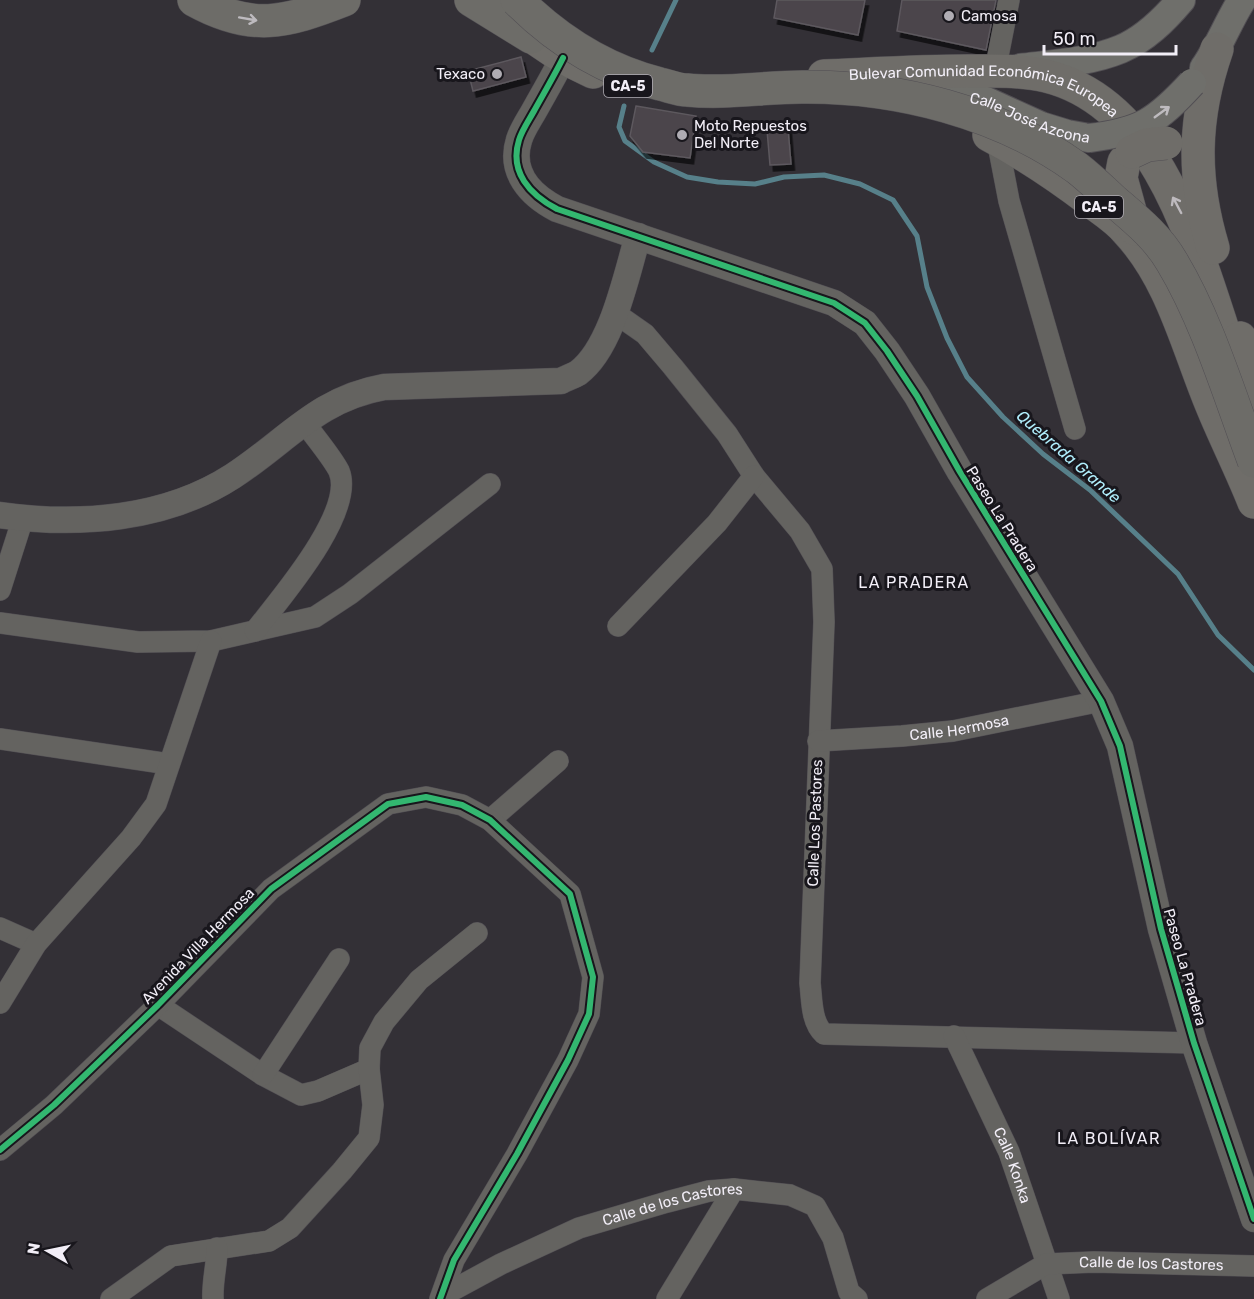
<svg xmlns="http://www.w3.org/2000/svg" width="1254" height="1299" font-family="Rubik,sans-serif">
<defs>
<filter id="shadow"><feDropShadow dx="3.5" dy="6" stdDeviation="0" flood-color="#0009"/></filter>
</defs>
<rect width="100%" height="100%" fill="#333036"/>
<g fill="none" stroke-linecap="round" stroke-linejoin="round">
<g stroke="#57808a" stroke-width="5">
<path d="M652,50L676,0"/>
<path d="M624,106L619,127L625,141L654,162L687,177L718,182L755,184L784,177L824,175L860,184L893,200L917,236L927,287L947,338L967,377L1003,417L1043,454L1090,490L1178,574L1218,635L1254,670"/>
</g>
</g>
<g fill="#4b444b" stroke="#5d595e" stroke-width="1.5" filter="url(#shadow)">
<path d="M777,0H865L858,35L774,18Z"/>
<path d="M902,0H996L986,50L897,31Z"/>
<path d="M521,57L526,77L473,91L468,71Z"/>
<path d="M636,106L696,116L690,158L643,152L630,136Z"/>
<path d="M788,128L791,164L770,165L767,130Z"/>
</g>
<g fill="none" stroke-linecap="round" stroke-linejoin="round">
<defs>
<g id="minor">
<path d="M995,71L1009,0"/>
<path d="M997,139L1009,201L1075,429"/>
<path d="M615,313L645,334L673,367L727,434L754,476L800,531L822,569L824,622L810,983C812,1000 811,1022 824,1034L1194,1043"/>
<path d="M0,590L23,518"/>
<path d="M0,623L138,642L211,641L315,617L350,594L490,484"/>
<path d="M618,626L717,523L754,476"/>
<path d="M255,631C279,600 356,512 339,471C332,457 314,436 304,422"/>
<path d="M0,739L169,764"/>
<path id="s1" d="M818,741L902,736L953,731L1101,701"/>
<path d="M490,820L558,761"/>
<path d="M0,928L36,944"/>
<path d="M0,1003L36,944L131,838L156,804L211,641"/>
<path d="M158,1005L263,1075L301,1095L318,1091L369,1069"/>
<path id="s2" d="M954,1036L1009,1152L1059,1299"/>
<path d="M263,1075L339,959"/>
<path d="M0,1150L54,1105L158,1005L271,889L388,804L426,797L462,805L490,820L570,894L593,977L589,1014L568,1060L517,1154L454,1260L440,1299"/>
<path id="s3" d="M442,1296L501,1264L579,1228L667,1202L709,1191L734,1189L790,1195L815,1206L833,1238L849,1292L857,1299"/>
<path d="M111,1299L171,1256L269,1241L290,1228L342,1171L369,1138L373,1105L369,1069L370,1048L384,1022L419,980L477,933"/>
<path d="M213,1299C212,1282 217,1265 217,1248"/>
<path d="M667,1299L734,1189"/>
<path id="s4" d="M987,1299L1046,1264L1094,1262L1254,1266"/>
</g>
<g id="tertiary">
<path d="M563,58C554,76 544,93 534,111C529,120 522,130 519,140C509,172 530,195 557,209L834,303L865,323L887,351L917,396L960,472L1101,701L1120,746L1161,929L1194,1043L1254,1219"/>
<path d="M0,515C78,526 165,520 233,476C287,441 317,399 384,387L561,381C566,378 573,376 578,373C612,348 626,276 638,236"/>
</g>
<g id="secondary">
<path d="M1020,68C1053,64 1090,62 1121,49C1145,39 1164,20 1181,0"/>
<path d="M1204,68C1219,47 1228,22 1242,0"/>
<path id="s5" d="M944,93L986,101L1041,126L1067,134L1089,138"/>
</g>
<g id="primary">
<path d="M509,17C535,41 562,58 593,72"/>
<path id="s6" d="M824,76C872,74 920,71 969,71C994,71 1021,70 1046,76C1165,105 1199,263 1234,363"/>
<path d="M989,135C1025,154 1059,177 1092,202C1104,211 1117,219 1127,231C1172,279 1187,346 1212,406C1225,438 1241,469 1254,502"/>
<path d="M1132,152L1124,162L1121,178L1135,229"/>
<path d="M1213,248C1192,178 1193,118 1217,49"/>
<path d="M1240,338L1245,355L1254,415"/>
</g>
<g id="trunk">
<path d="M194,0C252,32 285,23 344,0"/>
<path d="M471,0L531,37"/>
</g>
</defs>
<use href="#minor" stroke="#524f54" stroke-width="22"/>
<use href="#tertiary" stroke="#524f54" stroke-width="27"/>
<use href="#secondary" stroke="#524f54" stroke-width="30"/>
<use href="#primary" stroke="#524f54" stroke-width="34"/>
<use href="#trunk" stroke="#524f54" stroke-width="34"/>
<use href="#minor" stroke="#646360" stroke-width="21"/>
<use href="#tertiary" stroke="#646360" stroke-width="26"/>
<use href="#secondary" stroke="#6f6f6b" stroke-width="28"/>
<use href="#primary" stroke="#6f6d69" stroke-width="33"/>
<use href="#trunk" stroke="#6d6c68" stroke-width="33"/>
<defs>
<path id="secondary-bridge" d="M1089,138C1141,132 1157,121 1192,83"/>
<path id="primary-bridge" d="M1132,152L1147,145L1166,143"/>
<path id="trunk-bridge" d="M517,0C557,40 604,70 660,84C669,86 678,90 687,90C726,94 764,87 802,87C897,86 999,112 1077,168C1090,178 1101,189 1113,200C1135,219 1157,236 1172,262C1207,320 1230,397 1254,461"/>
</defs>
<use href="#secondary-bridge" stroke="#524f54" stroke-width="30" stroke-linecap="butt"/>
<use href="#primary-bridge" stroke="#524f54" stroke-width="34" stroke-linecap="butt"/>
<use href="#trunk-bridge" stroke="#524f54" stroke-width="34" stroke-linecap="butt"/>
<use href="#secondary-bridge" stroke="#6f6f6b" stroke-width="28"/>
<use href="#primary-bridge" stroke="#6f6d69" stroke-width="33"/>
<use href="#trunk-bridge" stroke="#6d6c68" stroke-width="33"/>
<defs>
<g id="cycleway">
<path d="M563,58C554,76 544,93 534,111C529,120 522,130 519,140C509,172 530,195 557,209L834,303L865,323L887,351L917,396L960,472L1101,701L1120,746L1161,929L1194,1043L1254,1219"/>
<path d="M0,1150L54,1105L158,1005L271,889L388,804L426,797L462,805L490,820L570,894L593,977L589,1014L568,1060L517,1154L454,1260L440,1299"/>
</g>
</defs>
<use href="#cycleway" stroke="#18161c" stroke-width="10"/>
<use href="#cycleway" stroke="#33b770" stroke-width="6"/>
</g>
<defs><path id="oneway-shaft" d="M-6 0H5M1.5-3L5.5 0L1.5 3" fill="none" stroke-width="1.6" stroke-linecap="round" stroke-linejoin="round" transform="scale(1.5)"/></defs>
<use stroke="#bdbabe" href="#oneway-shaft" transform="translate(248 19) rotate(10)"/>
<use stroke="#bebbbf" href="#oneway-shaft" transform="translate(1162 112) rotate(-36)"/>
<use stroke="#bebabe" href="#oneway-shaft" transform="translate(1177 205) rotate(-118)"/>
<g fill="#afacb3" stroke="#18161c" stroke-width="2">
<circle cx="949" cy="16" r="6"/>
<circle cx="497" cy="74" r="6"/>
<circle cx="682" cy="135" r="6"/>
</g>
<g text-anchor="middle" stroke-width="6" stroke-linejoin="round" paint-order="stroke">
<g fill="#18161c" stroke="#b1adb5" stroke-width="1.5">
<rect x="604" y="75" width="48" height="22" rx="4.5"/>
<rect x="1075" y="196" width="48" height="22" rx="4.5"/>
</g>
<g font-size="14" font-weight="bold" fill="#f2eef7">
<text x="628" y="91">CA-5</text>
<text x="1099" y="212">CA-5</text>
</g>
<g font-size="15" fill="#f2eef7" stroke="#18161c" text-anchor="start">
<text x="961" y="21">Camosa</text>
<text x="485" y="79" text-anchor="end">Texaco</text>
<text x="694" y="131">Moto Repuestos<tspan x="694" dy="17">Del Norte</tspan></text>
</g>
<g font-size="15" fill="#f2eef7" stroke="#18161c">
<text dy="5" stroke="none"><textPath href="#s6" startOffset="164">Bulevar Comunidad Económica Europea</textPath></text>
<text dy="5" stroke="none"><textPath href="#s5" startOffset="90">Calle José Azcona</textPath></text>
<text transform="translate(1002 519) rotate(58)" y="5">Paseo La Pradera</text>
<text dy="5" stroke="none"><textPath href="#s1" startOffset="142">Calle Hermosa</textPath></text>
<text transform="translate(815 823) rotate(-88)" y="5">Calle Los Pastores</text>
<text transform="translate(198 946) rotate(-46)" y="5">Avenida Villa Hermosa</text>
<text transform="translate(1185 967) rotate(74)" y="5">Paseo La Pradera</text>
<text dy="5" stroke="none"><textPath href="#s2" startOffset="142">Calle Konka</textPath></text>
<text dy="5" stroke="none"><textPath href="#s3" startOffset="250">Calle de los Castores</textPath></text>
<text dy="5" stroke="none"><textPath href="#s4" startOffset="174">Calle de los Castores</textPath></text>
</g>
<g font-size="16" font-style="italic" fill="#b0eefc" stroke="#18161c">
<text transform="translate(1069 456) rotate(41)" y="6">Quebrada Grande</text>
</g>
<g font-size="16" letter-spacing="1.5" fill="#f2eef7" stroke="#18161c">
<text x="914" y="588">LA PRADERA</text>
<text x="1109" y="1144">LA BOLÍVAR</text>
</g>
</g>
<g transform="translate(48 1251) rotate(279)" stroke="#18161c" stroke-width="4.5" paint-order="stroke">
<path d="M0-4.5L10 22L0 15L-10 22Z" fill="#f2eef7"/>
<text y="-9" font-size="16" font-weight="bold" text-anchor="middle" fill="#f2eef7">N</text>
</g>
<path d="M1044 45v9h132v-9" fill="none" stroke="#f2eef7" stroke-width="3"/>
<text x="1053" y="45" font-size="18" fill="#f2eef7" stroke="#18161c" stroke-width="4.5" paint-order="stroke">50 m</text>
</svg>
